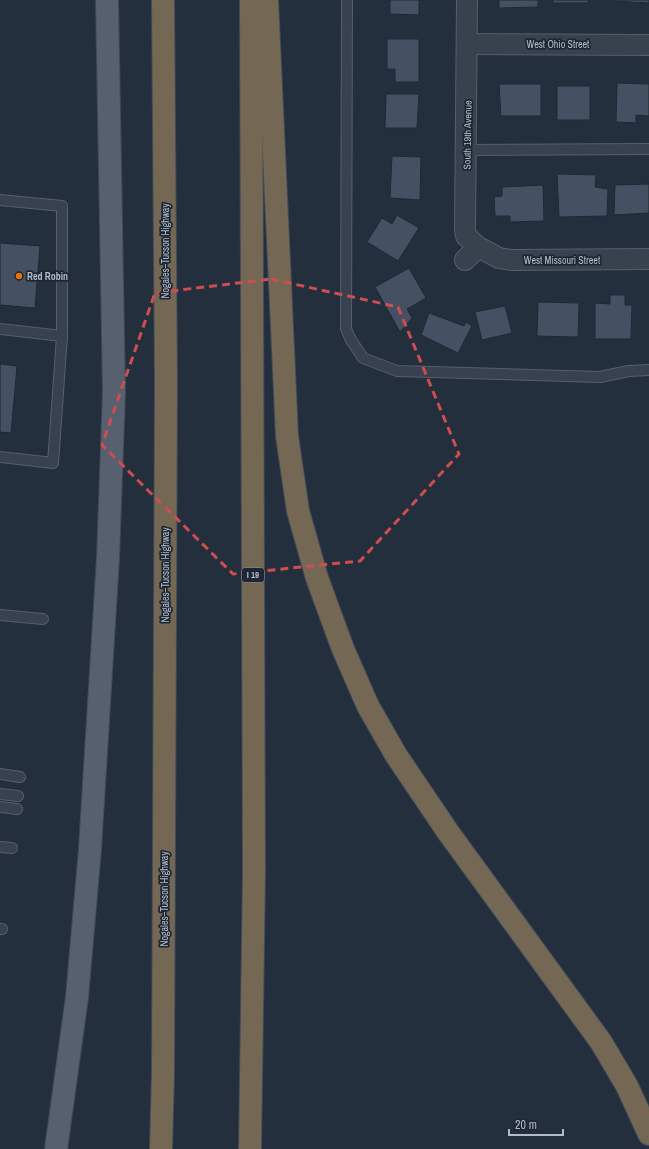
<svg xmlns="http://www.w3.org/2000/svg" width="649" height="1149" font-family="'Archivo Narrow',sans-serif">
<rect width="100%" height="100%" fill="#242f3e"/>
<g fill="#455162" stroke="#1f2835">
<path d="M390,0H419V15L390,14Z"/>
<path d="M499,0H538V7L499,8Z"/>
<rect x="553" y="0" width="35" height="3"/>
<path d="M612,0H649V3L612,1Z"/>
<path d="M387,39H419V82H395V69H387Z"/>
<path d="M617,83L649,84V116L636,115V123L616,122Z"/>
<path d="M499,84H541V116H501Z"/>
<rect x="557" y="86" width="33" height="34"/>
<path d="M386,94H419L417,128H385Z"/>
<path d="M392,156L421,157L420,200L390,198Z"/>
<path d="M557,174L596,175L595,187L608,189L607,216L559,217Z"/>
<path d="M649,184V213L614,215L615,185Z"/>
<path d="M543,185L544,221L510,222V216H495L494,197L502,196V187Z"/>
<path d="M397,215L419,228L398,261L367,242L382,218L392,224Z"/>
<path d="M0,243L40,246L35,308L0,305Z"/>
<path d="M409,268L426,298L407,309L412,318L400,332L375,287Z"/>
<path d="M610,295H625V305H632L631,339H595V303L610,304Z"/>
<path d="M538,302L579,303L578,337L537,336Z"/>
<path d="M505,306L512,333L482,340L475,312Z"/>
<path d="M429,313L464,326L466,322L472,326L458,353L421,335Z"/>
<path d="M0,364L17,366L11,433L0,432Z"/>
</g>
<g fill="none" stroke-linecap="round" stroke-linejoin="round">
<defs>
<g id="lane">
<path d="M347,0L346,329L351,340L363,358L397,371L600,377L629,371L649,370"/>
<path d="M467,150L649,149"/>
<path d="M0,200L62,206V336L53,463L0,457"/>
<path d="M0,329L62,336"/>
<path d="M0,615L43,619"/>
<path d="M0,774L20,777"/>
<path d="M0,794L18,796"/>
<path d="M0,807L17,809"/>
<path d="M0,847L12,848"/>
<path d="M0,929H2"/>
</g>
<g id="street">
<path d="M468,44L649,45"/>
<path d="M478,247L499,258L511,260L649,259"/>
<path d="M465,260L478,247L466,236L465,229L467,0"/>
</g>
<path id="primary" d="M56,1149L77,997L90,849L108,558L114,392L107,0"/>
<g id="highway">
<path d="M267,0L287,436L298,511L317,578L343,649L368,706L396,755L448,832L601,1042L627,1086L649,1134"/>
<path d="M161,1149L163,1073L166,382L163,0"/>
<path d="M250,1149L254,871L251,0"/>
</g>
</defs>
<use href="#lane" stroke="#565f6c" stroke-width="12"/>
<use href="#street" stroke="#565f6c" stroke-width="22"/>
<use href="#primary" stroke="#414a57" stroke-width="24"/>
<use href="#highway" stroke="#434c59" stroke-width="24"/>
<use href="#lane" stroke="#38414e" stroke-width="10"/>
<use href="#street" stroke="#38414e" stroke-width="20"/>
<use href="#primary" stroke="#56606e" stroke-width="22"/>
<use href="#highway" stroke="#746855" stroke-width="22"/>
</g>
<path fill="none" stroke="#ce4d50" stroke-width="3" stroke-dasharray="8 5" stroke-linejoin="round" d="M271,279L398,307L459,454L360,561L233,574L102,445L155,293Z"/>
<circle fill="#e8710a" stroke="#1d2633" stroke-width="1.5" cx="19" cy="276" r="4"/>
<g text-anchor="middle" stroke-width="3.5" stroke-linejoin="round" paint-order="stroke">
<rect fill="#1d2633" stroke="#878f9c" stroke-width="1" x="242" y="568" width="22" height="14" rx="3"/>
<g font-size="9" font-weight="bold" fill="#b4bcc9">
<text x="253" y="578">I 19</text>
</g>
<g font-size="10" fill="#b4bcc9" stroke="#1d2633">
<text x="558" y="48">West Ohio Street</text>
<text transform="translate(467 135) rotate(-89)" y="4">South 19th Avenue</text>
<text transform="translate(165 251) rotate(-90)" y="4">Nogales–Tucson Highway</text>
<text x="562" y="264">West Missouri Street</text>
<text transform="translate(165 575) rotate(-90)" y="4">Nogales–Tucson Highway</text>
<text transform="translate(164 899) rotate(-90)" y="4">Nogales–Tucson Highway</text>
</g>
<g font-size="10" font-weight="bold" fill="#b4bcc9" stroke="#1d2633" text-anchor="start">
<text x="27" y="280">Red Robin</text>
</g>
</g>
<path d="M509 1129v6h54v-6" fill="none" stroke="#b4bcc9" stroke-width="2"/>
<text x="515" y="1129" font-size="12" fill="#b4bcc9" stroke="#1d2633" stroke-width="3" paint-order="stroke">20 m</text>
</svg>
